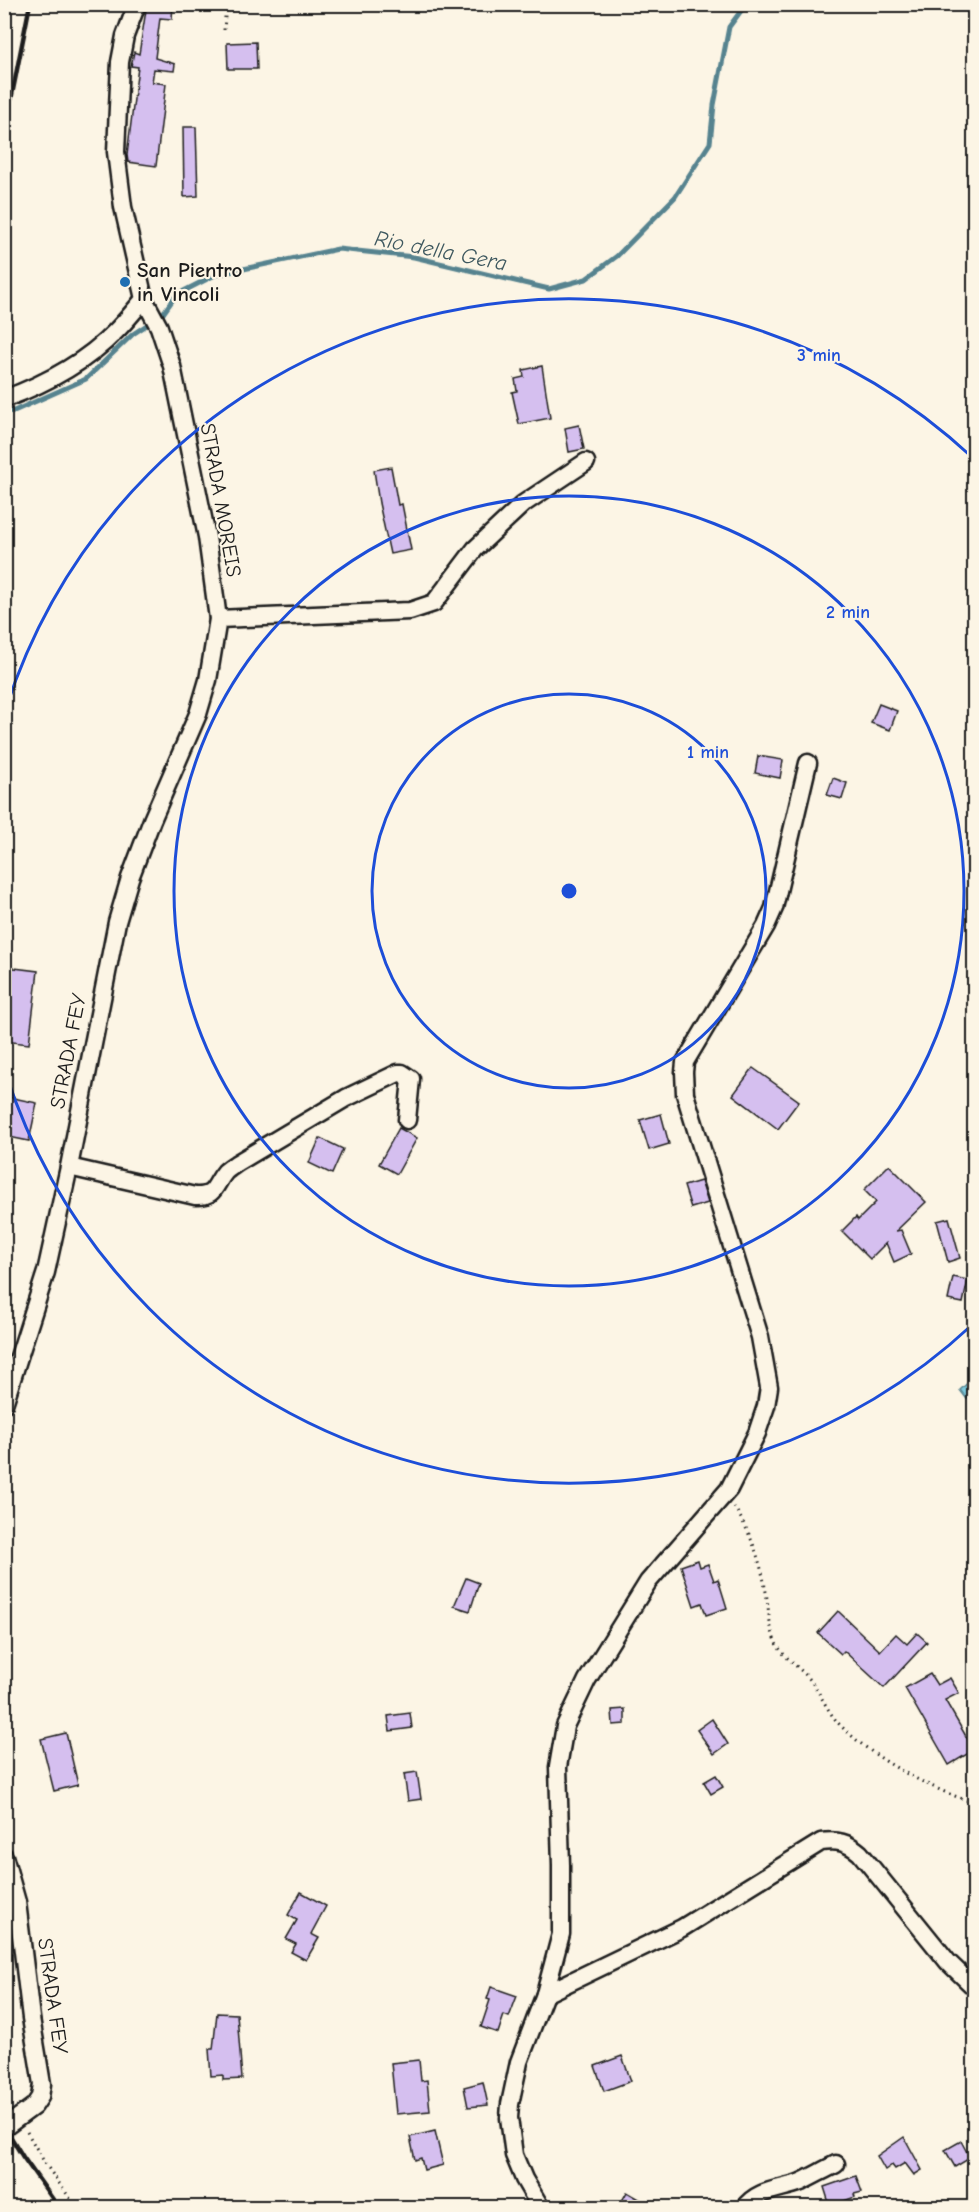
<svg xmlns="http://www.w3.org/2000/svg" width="979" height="2212" font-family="'Comic Neue',sans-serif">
<rect width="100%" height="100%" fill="#fcf5e5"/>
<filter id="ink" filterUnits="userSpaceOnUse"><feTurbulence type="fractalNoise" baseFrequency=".0167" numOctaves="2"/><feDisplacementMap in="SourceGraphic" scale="12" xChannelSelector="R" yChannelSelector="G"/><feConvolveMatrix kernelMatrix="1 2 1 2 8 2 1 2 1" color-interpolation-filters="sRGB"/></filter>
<g filter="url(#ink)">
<path fill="#7cc8db" stroke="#56838f" stroke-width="1.5" d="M974,1377V1392L967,1399L960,1390Z"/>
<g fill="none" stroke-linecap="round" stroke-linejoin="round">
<path stroke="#56838f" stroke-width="5" d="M4,412L14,411L86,379L133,334L162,315L176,295L215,275L338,249L414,257L549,289L586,279L617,256L675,197L710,143L714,105L729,27L746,4"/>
</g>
<g fill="#d5bfef" stroke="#1c1c1c" stroke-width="1.5">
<path d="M147,4H173L172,19L160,18L155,58L175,64L174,71L154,69L152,82L166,84L156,166L128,162L127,155L138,67L131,66L134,52L139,54Z"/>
<path d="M256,42L257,69H228L227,43Z"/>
<path d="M183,127H196L198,196L184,197Z"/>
<path d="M542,366L550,418L519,424L512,392L517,391L515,379L524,377L523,370Z"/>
<path d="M579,425L584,449L569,452L565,428Z"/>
<path d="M391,467L398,505L402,504L411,550L390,554L379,503L374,470Z"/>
<path d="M879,704L897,711L890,730L871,723Z"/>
<path d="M758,756L783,760L780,778L755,773Z"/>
<path d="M833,778L847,783L842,799L827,795Z"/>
<path d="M6,967L38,971L29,1044L4,1041Z"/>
<path d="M753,1068L799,1101L778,1129L733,1095Z"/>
<path d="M4,1096L37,1103L29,1141L4,1136Z"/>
<path d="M661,1114L669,1144L649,1150L640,1120Z"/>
<path d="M399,1128L417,1138L397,1174L379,1164Z"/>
<path d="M320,1138L343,1149L332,1174L309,1163Z"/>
<path d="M889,1165L926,1202L896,1231L901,1230L911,1254L894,1262L886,1243L870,1259L842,1231L856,1217L858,1220L876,1202L864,1190Z"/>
<path d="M701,1181L708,1203L691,1208L684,1186Z"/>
<path d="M949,1218L960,1258L948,1262L937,1221Z"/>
<path d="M953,1277L968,1280L963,1303L948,1300Z"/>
<path d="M698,1560L700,1567L708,1564L714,1581L718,1579L727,1608L706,1615L702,1603L694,1606L681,1566Z"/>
<path d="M466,1578L479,1583L470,1611L454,1606Z"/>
<path d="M838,1611L880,1651L896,1634L907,1644L917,1633L927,1642L884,1688L844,1651L841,1654L818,1633Z"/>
<path d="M930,1674L937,1685L950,1678L959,1693L945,1700L974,1750L949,1765L905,1688Z"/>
<path d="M625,1709V1724L613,1725L612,1710Z"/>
<path d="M410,1713L412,1728L390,1731L388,1716Z"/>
<path d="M712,1719L728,1744L714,1754L697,1730Z"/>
<path d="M66,1733L78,1785L54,1791L41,1739Z"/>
<path d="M417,1772L421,1799L408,1801L404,1774Z"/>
<path d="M716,1775L723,1787L711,1794L704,1782Z"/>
<path d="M301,1892L326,1906L311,1934L319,1938L306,1960L291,1952L296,1944L286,1939L297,1920L288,1915Z"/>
<path d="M491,1987L517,1996L509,2017L504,2015L498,2033L481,2027L490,2000L487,1999Z"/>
<path d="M217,2013L237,2014L242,2079L223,2080V2075L211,2076L209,2049H213Z"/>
<path d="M622,2056L631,2081L604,2091L595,2066Z"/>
<path d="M419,2060L421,2081L427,2080L430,2111L396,2114L391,2063Z"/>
<path d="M483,2082L488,2105L468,2107L464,2087Z"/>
<path d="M435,2131L443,2165L424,2170L421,2158L415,2160L410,2137Z"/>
<path d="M904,2137L922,2170L914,2175L905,2163L895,2169L892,2165L885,2170L877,2156Z"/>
<path d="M961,2141L970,2158L955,2167L945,2150Z"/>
<path d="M856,2176L862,2192L854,2194L855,2197L830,2206L824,2187Z"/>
<path d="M627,2192L655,2208H618Z"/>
</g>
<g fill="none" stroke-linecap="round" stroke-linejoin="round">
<defs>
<g id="minor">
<path d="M4,399C45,384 86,362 116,331C126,321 135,310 144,299"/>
<path d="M218,619L410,611L434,603L475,549L523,504L586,462"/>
<path d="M69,1167L195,1196C216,1197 214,1185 225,1172C228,1169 233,1166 237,1163L346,1098L398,1073H402L411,1079L407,1120"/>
<path d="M4,1404L46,1272L69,1167L117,922L130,878L152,820L198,714L208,680L218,619L207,537L172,366L159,327L144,299L123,207L116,152L120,62L125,36L137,4"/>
<path d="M4,1856L17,1902L31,2018L42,2084L40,2097L34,2106L4,2128"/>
<path d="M545,1994L682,1928L821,1842C838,1840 847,1842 860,1853L948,1962L974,1987"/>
<path d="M541,2208L524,2179L514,2155L509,2118L510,2104L519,2062L545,1994L561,1934V1865L558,1767L565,1726L587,1680L648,1582L729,1489L757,1433L766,1406L769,1387L760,1337L685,1094L684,1072L685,1062L766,926L774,908L808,763"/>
<path d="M744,2208C757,2189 781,2190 801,2182C813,2176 824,2170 836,2164"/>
</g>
</defs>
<use href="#minor" stroke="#1c1c1c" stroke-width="21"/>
<g stroke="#1c1c1c" stroke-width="3" stroke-dasharray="1.5 4.5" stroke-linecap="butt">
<path d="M224,30L226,4"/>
<path d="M734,1507C750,1531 760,1559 765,1587C769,1605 768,1623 775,1641C782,1657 800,1667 811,1681C822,1696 828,1713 841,1726C878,1762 927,1787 974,1803"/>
<path d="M27,2132L46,2165L77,2208"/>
</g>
<use href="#minor" stroke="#fcf5e5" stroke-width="16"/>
<g stroke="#1c1c1c" stroke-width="4.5">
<path d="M4,135L30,4"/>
<path d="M4,2126L23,2157L59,2208"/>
</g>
</g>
</g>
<g fill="none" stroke="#1d4ed8" stroke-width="3">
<circle cx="569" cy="891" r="197"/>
<circle cx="569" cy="891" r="395"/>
<path d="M973 1324A592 592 0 0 1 6 1074M6 708A592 592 0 0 1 973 458"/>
</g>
<circle fill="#1f6fb2" stroke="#fcf5e5" stroke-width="2" cx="125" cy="282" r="6"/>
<g text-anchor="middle" stroke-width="4.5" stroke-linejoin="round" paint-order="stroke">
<g font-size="21" font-weight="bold" fill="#1c1c1c" stroke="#fcf5e5" text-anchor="start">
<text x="137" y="277">San Pientro<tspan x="137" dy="24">in Vincoli</tspan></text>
</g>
<g font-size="21" fill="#1c1c1c" stroke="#fcf5e5">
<text transform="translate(221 500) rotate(80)" y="7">STRADA MOREIS</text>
<text transform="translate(68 1051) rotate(-79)" y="7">STRADA FEY</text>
<text transform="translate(53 1996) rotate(82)" y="7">STRADA FEY</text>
</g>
<g font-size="22" font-style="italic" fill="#3e585f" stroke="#fcf5e5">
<text transform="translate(441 250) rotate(11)" y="8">Rio della Gera</text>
</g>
</g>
<circle cx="569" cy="891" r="9" fill="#1d4ed8" stroke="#fcf5e5" stroke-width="3"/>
<g font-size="18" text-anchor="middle" font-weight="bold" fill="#1d4ed8" stroke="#fcf5e5" stroke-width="4.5" stroke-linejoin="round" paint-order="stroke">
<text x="819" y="361">3 min</text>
<text x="848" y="618">2 min</text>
<text x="708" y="758">1 min</text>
</g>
<rect width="979" height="2212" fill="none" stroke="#fcf5e5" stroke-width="24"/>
<rect x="12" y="12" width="955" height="2188" fill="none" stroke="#1c1c1c" stroke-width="2" filter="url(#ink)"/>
</svg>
